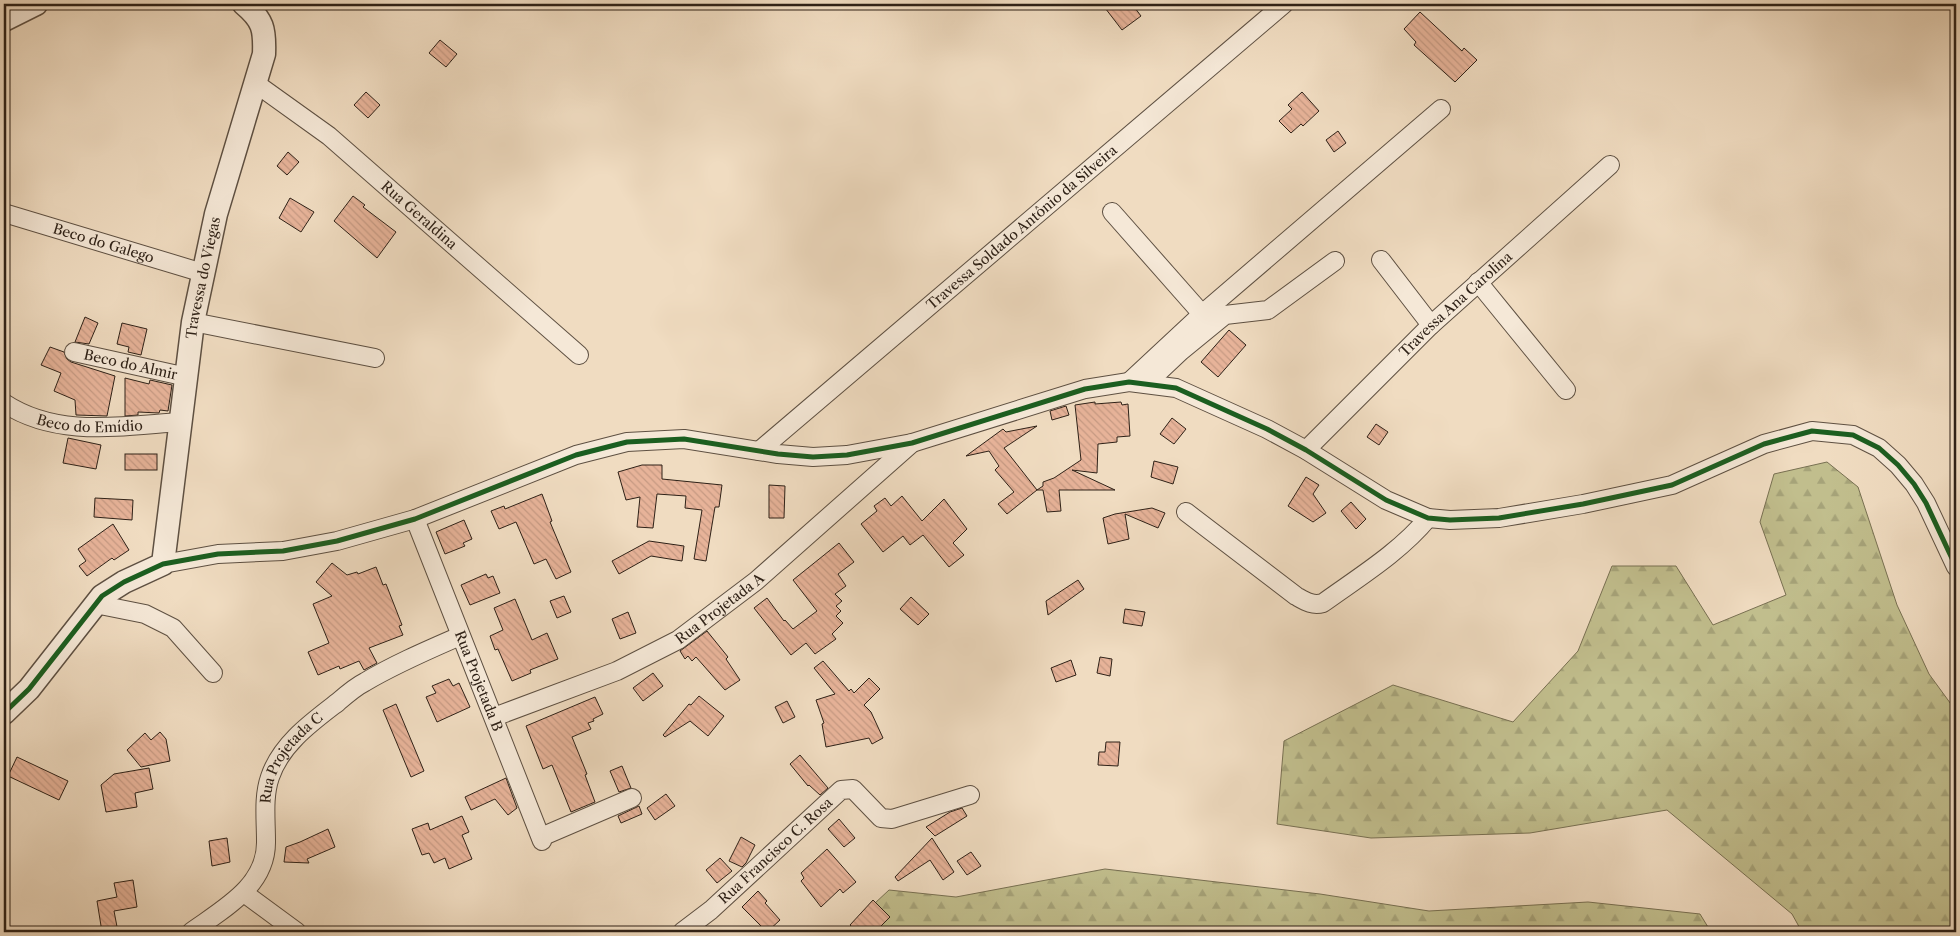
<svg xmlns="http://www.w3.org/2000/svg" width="1960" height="936" font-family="'Libre Caslon Text',serif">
<defs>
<pattern id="forest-firs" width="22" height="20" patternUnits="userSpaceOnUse" patternTransform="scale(1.25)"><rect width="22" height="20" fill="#c1be8d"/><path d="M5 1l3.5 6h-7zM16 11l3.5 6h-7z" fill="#a6a379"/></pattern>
<pattern id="building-back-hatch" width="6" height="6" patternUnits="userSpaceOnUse" patternTransform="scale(1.25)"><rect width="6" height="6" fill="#e7b399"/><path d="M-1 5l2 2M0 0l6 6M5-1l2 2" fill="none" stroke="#c69a83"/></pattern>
</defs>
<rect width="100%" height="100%" fill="#f0dcc1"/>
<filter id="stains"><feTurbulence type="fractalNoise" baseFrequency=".004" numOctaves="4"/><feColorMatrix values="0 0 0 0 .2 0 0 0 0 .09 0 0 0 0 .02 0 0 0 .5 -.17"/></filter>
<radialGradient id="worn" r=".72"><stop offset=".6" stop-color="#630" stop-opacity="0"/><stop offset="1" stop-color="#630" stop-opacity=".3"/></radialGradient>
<g fill="url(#forest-firs)" stroke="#787052">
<path d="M1827,462L1858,487L1897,605L1929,674L1956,711V932H1802L1792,914L1667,810L1530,833L1371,838L1277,824L1284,741L1393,685L1513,722L1578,651L1612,566H1676L1713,625L1786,595L1760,522L1774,474Z"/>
<path d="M1105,869L1320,894L1429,911L1588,902L1700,914L1711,932H844L889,890L956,897Z"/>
</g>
<g fill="url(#building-back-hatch)" stroke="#2e2117">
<path d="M1102,4H1132L1141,16L1122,30Z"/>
<path d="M1420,12L1462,51L1464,48L1477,60L1455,82L1414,45L1416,42L1404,29Z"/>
<path d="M440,40L457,54L446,67L429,53Z"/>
<path d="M366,92L380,105L368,118L354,105Z"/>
<path d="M1302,92L1319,111L1303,126L1301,124L1291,133L1279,121L1292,109L1288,105Z"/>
<path d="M1338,131L1346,143L1334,152L1326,140Z"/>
<path d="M288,152L299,162L287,175L277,166Z"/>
<path d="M353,196L365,205L363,207L396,232L377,258L334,221Z"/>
<path d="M290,198L314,212L301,232L279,218Z"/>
<path d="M85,317L98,323L89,344L75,342Z"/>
<path d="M122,323L147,329L141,355L128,352L129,347L117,344Z"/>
<path d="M1229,330L1246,345L1218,377L1201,362Z"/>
<path d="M50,347L64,352L67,359L71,362L115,376L107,416L76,415L75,400L54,391L61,373L41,365Z"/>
<path d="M125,378L149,384L150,380L172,385L168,411L160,410L159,413L138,412V415L125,416Z"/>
<path d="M1095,402V404L1121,402L1122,405L1128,404L1130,436L1117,437V442L1098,444L1097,473L1072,470L1115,490H1059L1061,511L1047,512L1043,490H1037L1007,514L998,504L1014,492L995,470L999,466L989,451L966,456L1003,429L1006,432L1037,426L1004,448L1037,490L1043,486V482L1054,478L1081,460L1075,405Z"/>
<path d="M1066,406L1069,415L1052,420L1050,411Z"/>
<path d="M1172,418L1186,429L1174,444L1160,434Z"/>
<path d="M1376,424L1388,432L1379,445L1367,437Z"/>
<path d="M68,438L101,445L96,469L63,463Z"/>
<rect x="125" y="454" width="32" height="16"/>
<path d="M1154,461L1178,467L1173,484L1151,477Z"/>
<path d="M642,465H662V479L722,485L719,507H715L706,561L694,559L702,510L685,508L686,496L657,494L653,528L637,527L640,497L626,500L618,472Z"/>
<path d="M1306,477L1319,485L1313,494L1326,513L1313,522L1288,506Z"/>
<path d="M769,485L785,486L784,518H769Z"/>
<path d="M542,494L552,521L550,522L571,572L556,579L546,559L534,564L516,522L499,529L491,511L504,506L505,509Z"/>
<path d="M902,496L922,521L944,499L967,529L953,543L964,555L949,567L923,535L910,545L903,536L883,552L861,524L877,511L874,506L885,498L891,506Z"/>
<path d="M95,498L133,500L132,520L94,517Z"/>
<path d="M1351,502L1366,519L1356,529L1341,511Z"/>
<path d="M1152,508L1165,513L1158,528L1125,514L1129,539L1108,544L1103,518L1115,514Z"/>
<path d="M464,520L472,539L463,543L465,546L445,554L436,532Z"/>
<path d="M113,524L129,550L114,560L112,558L87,576L79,566L86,561L78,549Z"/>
<path d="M649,541L684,546L682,561L651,556L619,574L612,561Z"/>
<path d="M839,543L854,562L838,574L846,586L835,594L842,601L836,606L841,611L836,616L843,623L832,634L836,639L815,654L806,643L791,655L754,608L767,598L784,621L785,620L793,629L817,611L793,580Z"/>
<path d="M332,563L347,575L357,572L358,574L376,567L383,585L386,584L402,625L399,626L403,635L369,648L377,663L364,670L359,661L340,669L339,666L318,675L308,652L329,643L313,604L332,596L316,582Z"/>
<path d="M486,574L488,578L493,576L500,593L470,605L461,585Z"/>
<path d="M1078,580L1084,589L1048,615L1046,601Z"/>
<path d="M564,596L571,612L557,618L550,601Z"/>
<path d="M911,597L929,614L918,625L900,609Z"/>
<path d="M515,599L532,640L547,633L558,659L530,670L531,673L512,681L498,649L495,650L490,636L503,630L494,608Z"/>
<path d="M1125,609L1145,612L1142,626L1123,623Z"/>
<path d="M628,612L636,633L620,639L612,619Z"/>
<path d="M707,631L728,657L726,659L740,680L725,690L696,657L692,661L688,656L685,659L680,651Z"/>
<path d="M1100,657L1112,659L1110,676L1097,673Z"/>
<path d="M1071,660L1076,675L1056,682L1051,668Z"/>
<path d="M823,661L849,691L851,689L854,693L869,678L880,689L864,705L871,712L883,738L872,744L869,738L826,747L822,724L824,723L816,700L835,694L814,668Z"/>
<path d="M653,673L663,686L643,701L633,688Z"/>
<path d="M449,679L453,686L459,683L470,707L437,722L426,697L436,693L432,686Z"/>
<path d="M699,696L724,716L708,736L690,721L665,737L663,735L689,704L691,705Z"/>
<path d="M595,697L603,714L593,719L594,721L588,723L591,729L572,737L587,774L585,775L595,802L571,812L552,765L543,769L526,726Z"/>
<path d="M787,701L795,717L783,723L775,707Z"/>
<path d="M396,704L424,771L411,777L383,710Z"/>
<path d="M160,732L166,739L170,761L141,767L127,750L145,733L151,740Z"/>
<path d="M1106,742H1120L1118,766L1098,765L1099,752H1105Z"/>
<path d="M800,755L828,788L820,795L809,785L808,786L790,764Z"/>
<path d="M17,757L68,781L59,800L8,776Z"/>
<path d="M622,766L631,788L619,792L610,771Z"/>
<path d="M149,768L153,789L135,793L137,807L106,812L101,785L114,774Z"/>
<path d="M506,778L517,808L508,815L495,799L471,810L465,797Z"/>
<path d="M666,794L675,806L655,820L647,808Z"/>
<path d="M639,806L642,814L621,823L618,816Z"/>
<path d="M962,808L967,816L935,836L926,827L950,812Z"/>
<path d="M462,816L469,832L462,835L472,859L449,869L445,858L434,863L429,853L422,855L412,829L428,823L430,830Z"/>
<path d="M839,819L855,838L844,847L828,829Z"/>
<path d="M328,829L335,847L307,859L309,863L284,862L286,847L300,842Z"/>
<path d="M741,837L755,845L746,863L742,867L729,861Z"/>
<path d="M227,838L230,862L212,866L209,841Z"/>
<path d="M932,838L954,872L943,880L930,860L898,881L895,877Z"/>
<path d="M827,849L856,882L843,893L840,889L821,907L801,881L804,878L801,873Z"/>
<path d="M971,852L981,866L967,875L957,861Z"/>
<path d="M720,858L732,871L717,883L706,870Z"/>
<path d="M133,880L137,907L114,911L118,932H102L97,901L117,897L114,883Z"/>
<path d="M758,891L767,901L765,903L780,920L767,932L742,907Z"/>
<path d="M873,900L890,917L875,932H857L850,925Z"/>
</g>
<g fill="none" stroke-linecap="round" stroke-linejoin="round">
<defs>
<g id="minor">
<path id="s1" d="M255,83L329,136L579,355"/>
<path d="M1112,212L1202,314"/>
<path id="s2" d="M4,213L203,273"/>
<path d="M1381,260L1431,325"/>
<path d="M1478,282L1566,390"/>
<path d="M193,322L375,358"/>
<path id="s3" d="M74,352L187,377"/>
<path d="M1129,382L1202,314L1441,109"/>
<path d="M1146,384L1181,351L1225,315L1268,310L1335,261"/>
<path id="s4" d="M4,403C57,438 121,426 181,422"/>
<path id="s5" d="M1306,450L1431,325L1610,165"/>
<path id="s6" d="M759,451L1284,4"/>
<path d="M1186,512L1296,596C1305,601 1312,606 1323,603C1359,577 1400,552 1428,518"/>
<path id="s7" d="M415,519L542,841"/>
<path d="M163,564L218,554L283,551L337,541L415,519L576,455L627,442L684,439L778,454L813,457L847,455L912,443L1085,389L1129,382L1176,388L1267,429L1306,450L1386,500L1428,518L1450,520L1499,518L1583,504L1672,485L1764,444L1812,431L1853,435L1879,448L1898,465L1914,484L1926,503L1956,567"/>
<path d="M95,604L145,614L173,628L213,673"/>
<path id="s8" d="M494,717L617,671L678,640L756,581L912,443"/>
<path d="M541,837L632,798"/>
<path d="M244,893L297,932"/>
<path id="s9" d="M191,932C223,909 267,886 266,841C266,819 263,797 270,777C281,744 312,722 338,702C346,695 355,687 365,682C395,664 428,650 460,636"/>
<path id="s10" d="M682,932L711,910L841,790L853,789L881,818L892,819L970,795"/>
</g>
<g id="tertiary">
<path d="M4,20L36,4"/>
<path id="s11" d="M4,713L29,689L102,596L124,582L163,564L193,322L216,214L264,54C265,29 263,20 244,4"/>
</g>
</defs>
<use href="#minor" stroke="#5e5042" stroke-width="20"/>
<use href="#tertiary" stroke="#5e5042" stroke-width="25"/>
<use href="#minor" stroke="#f5e8d7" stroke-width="18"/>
<use href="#tertiary" stroke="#f5e8d7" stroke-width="22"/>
<defs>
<path id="cycleway" d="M4,713L29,689L102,596L124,582L163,564L218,554L283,551L337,541L415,519L576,455L627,442L684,439L778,454L813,457L847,455L912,443L1085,389L1129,382L1176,388L1267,429L1306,450L1386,500L1428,518L1450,520L1499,518L1583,504L1672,485L1764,444L1812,431L1853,435L1879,448L1898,465L1914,484L1926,503L1956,567"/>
</defs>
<use href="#cycleway" stroke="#f5e8d7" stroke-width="8"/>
<use href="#cycleway" stroke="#1b5e20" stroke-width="5"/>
</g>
<g text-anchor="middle" stroke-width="4.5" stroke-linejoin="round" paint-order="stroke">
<g font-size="14" fill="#2e2117" stroke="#f5e8d7">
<text dy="5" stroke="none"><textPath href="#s1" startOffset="211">Rua Geraldina</textPath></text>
<text dy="5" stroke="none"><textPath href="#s6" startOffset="345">Travessa Soldado Antônio da Silveira</textPath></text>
<text dy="5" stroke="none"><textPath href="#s2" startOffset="104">Beco do Galego</textPath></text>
<text dy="5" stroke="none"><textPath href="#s11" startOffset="511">Travessa do Viegas</textPath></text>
<text dy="5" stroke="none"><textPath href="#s5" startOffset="209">Travessa Ana Carolina</textPath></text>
<text dy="5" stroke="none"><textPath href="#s3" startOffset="58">Beco do Almir</textPath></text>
<text dy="5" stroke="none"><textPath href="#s4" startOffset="90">Beco do Emídio</textPath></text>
<text dy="5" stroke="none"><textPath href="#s8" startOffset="252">Rua Projetada A</textPath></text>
<text dy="5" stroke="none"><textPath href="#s7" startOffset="174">Rua Projetada B</textPath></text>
<text dy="5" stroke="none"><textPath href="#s9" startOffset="215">Rua Projetada C</textPath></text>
<text dy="5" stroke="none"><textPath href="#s10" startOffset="124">Rua Francisco C. Rosa</textPath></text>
</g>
</g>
<rect width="1960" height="936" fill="none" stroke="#f0dcc1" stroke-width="20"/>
<rect x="5" y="5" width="1950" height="926" fill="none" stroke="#2e2117" stroke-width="2.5"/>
<rect x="10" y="10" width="1940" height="916" fill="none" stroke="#2e2117"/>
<rect width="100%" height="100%" filter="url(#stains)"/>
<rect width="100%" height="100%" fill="url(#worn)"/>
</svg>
